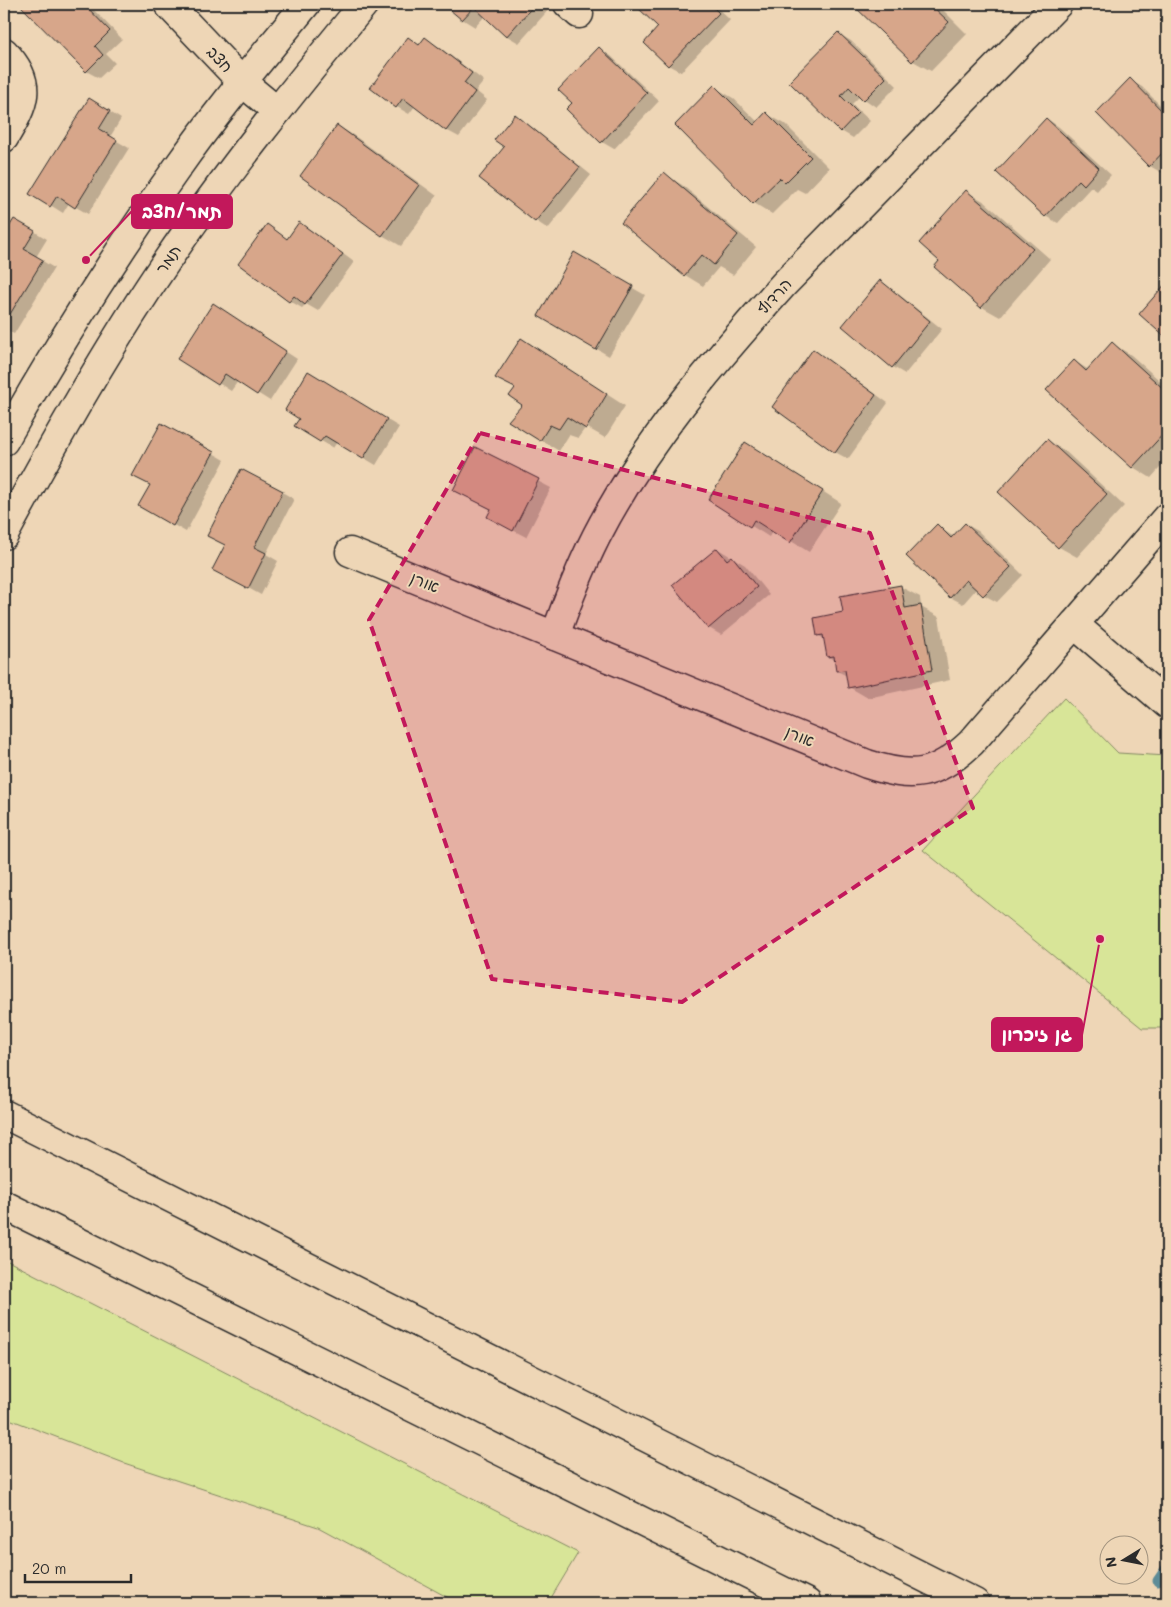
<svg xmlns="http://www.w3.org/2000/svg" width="1171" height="1607" font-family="Mali,'Playpen Sans Hebrew',sans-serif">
<rect width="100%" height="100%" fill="#eed6b6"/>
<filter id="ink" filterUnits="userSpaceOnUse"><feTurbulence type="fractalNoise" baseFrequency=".02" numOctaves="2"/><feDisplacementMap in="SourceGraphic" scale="10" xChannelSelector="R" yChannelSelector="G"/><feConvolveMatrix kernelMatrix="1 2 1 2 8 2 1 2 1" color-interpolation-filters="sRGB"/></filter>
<g filter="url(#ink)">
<g fill="#d8e598" stroke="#828862">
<path d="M1064,698L1118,753L1167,756V1028H1142L923,850Z"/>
<path d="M4,1259L578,1553L548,1603H458L318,1527L124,1463L4,1417Z"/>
</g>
<g fill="#0003">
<path d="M21,4H88L122,39L106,54L115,63L99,78L86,71Z"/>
<path d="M445,4H548L551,7L519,43L507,36L485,16L475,27L462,19Z"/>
<path d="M640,4H713L730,20L681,72L668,65L660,27L638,6Z"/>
<path d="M854,4H937L967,34L931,71L913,61Z"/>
<path d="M839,34L851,41L897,86L876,107L860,96L852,104L870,121L853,138L841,131Z"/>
<path d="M425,39L438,46L484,81L476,91L487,100L459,137L446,130L415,106L409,114L397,107L372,88L420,46Z"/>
<path d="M599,49L611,56L659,101L614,149L602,142L574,103Z"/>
<path d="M1130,80L1142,87L1167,112V168L1162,173L1150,166Z"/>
<path d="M714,87L733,98L758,122L767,114L785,124L829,168L805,193L797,189L772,214L754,203L676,125Z"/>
<path d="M102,107L121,119L110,137L129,148L88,214L69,203L63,213L31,193Z"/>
<path d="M515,116L527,123L591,175L548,229L536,221L481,178L505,147Z"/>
<path d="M1047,119L1059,127L1111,175L1097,191L1091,187L1058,223L1045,216Z"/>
<path d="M338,126L356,137L437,196L401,246L382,235Z"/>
<path d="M664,174L682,185L756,247L733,275L719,267L703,286L685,275Z"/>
<path d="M966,191L985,202L1050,259L1000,317L982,307L941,261Z"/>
<path d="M15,220L47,239L36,257L54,268L14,334L4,329V238Z"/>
<path d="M300,223L312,231L354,262L318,311L306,304L302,308L290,301L240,264L267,226L288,240Z"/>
<path d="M574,254L645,295L609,356L539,315Z"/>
<path d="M880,282L892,289L942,329L905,374L893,367Z"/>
<path d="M1167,283V337L1141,314Z"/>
<path d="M225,312L297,359L270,401L238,381L231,391L179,358Z"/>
<path d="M521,339L625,406L605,438L586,427L578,438L569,435L559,451L541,440L516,389L497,378Z"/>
<path d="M1113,344L1131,355L1167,387V460L1151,478L1133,467L1048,390L1074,361L1089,370Z"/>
<path d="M813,351L826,358L888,403L848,459L835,452Z"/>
<path d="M308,373L399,427L376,465L337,442L333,448L296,426L301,418Z"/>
<path d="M162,424L225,460L186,532L140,506L152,485Z"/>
<path d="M1047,440L1065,451L1124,506L1077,557L1059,547Z"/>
<path d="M476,449L551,488L526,537L501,524L492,510L454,490Z"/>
<path d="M764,454L841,503L809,552L773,530L769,537L710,500Z"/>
<path d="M282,492L294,499L266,554L278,561L261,595L226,576Z"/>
<path d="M965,524L978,531L1023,575L997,602L984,595L977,588L963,604L950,597L937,526L954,537Z"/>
<path d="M718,549L745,565L769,595L721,635L709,628Z"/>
<path d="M901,587L920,597L921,607L939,617L950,680L868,698L849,687L847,676L837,671L836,661L828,657L825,640L818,635L845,613Z"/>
</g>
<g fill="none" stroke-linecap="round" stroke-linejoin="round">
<path stroke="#5d8b97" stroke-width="11" d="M1158,1581L1167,1568"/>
</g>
<g fill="#d7a68a" stroke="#2b2b2b">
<path d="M19,4H84L110,31L95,46L103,55L86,72Z"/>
<path d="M443,4H535L506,37L474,7L462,20Z"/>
<path d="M638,4H710L719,13L668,66L644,43L658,27L636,6Z"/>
<path d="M852,4H930L949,22L912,62Z"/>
<path d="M838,32L886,78L863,101L849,87L841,96L858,113L840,132L789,82Z"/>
<path d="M408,37L419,45L425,37L472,73L464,83L475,92L446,131L403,98L396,108L370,88Z"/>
<path d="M599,47L647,93L601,143L566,109L572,103L558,90Z"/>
<path d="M1130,78L1167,116V148L1149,167L1096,113Z"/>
<path d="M714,85L754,125L766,112L811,157L785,183L780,178L753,204L675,125Z"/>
<path d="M89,98L110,111L99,129L117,140L75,208L57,196L50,207L29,194Z"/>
<path d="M515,114L580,167L535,222L479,178L504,147L494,140Z"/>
<path d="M1046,118L1099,168L1084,185L1079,180L1045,217L996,172Z"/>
<path d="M337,125L419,185L382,236L300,176Z"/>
<path d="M664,172L738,235L714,265L702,255L684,276L621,223Z"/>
<path d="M966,190L1033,248L981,308L934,267L939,261L919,243Z"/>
<path d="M14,219L35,231L24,249L43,260L4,324V235Z"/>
<path d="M299,222L343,254L305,305L294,296L289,302L238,264L267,224L287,239Z"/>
<path d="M574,252L633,286L596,350L538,316Z"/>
<path d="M880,280L930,321L892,368L842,326Z"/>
<path d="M1167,282V339L1139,314Z"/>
<path d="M213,303L286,351L257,395L225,374L218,385L177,359Z"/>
<path d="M521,338L607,394L586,429L567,417L559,429L550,425L540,441L508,421L522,405L509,396L515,388L495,378Z"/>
<path d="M1112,342L1167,392V430L1132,468L1046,390L1074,360L1086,371Z"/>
<path d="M813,349L876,395L835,453L772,407Z"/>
<path d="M308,371L387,419L363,459L325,436L320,442L294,426L299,419L285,410Z"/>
<path d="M161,423L214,452L173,526L138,506L150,485L132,476Z"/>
<path d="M1047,439L1107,494L1058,548L998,492Z"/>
<path d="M745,442L823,491L790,543L754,520L750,527L708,500Z"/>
<path d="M475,447L539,479L513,531L487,517L491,509L453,490Z"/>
<path d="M241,469L283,491L254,547L266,553L248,589L212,570L225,545L207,536Z"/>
<path d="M965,523L1011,567L983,596L966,580L950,598L906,556L937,524L951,538Z"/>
<path d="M717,548L727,560L732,556L757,587L708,629L672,585Z"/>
<path d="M901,585L905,608L921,605L932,670L848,688L845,670L836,671L834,656L827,657L823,635L817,636L814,618L843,612L840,596Z"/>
</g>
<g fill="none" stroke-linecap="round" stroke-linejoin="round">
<defs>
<g id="minor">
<path d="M168,4L242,82L277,111"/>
<path d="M568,4L579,14"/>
<path d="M4,52C35,84 24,105 4,138"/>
<path d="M4,441C57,347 114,256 177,168C217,111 262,58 306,4"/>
<path d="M4,535C54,442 106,350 166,262C227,172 295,88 364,4"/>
<path d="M350,552L867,764C913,779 935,777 971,743L1167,517"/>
<path d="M1074,624L1167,704"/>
<path d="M555,636C567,602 580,569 596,537C644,443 714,362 784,284L1058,4"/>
</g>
<g id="highway">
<path d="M4,1114L975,1603"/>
<path d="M4,1205L807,1603"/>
</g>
</defs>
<use href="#minor" stroke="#2b2b2b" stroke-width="31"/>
<use href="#highway" stroke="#2b2b2b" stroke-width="31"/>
<use href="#minor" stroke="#eed6b6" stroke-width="28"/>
<use href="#highway" stroke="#eed6b6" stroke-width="28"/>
</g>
</g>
<path fill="#c2185b" fill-opacity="0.2" stroke="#c2185b" stroke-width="4" stroke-dasharray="10 6" stroke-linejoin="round" d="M480,433L870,533L973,808L682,1002L492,979L369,620Z"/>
<g text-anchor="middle" stroke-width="4" stroke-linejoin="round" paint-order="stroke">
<g font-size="16" fill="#2b2b2b" stroke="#eed6b6">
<text transform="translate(220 59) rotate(47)" y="6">חצב</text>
<text transform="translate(168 259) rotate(-56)" y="6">תמר</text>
<text transform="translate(774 296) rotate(-47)" y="6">הרדוף</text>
<text transform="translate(425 582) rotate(22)" y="6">אורן</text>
<text transform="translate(800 736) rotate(22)" y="6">אורן</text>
</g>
</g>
<path fill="none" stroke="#c2185b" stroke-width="2" d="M86 260L132 211M1100 939L1082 1035"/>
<g fill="#c2185b" stroke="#eed6b6" stroke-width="2">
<circle cx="86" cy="260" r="5"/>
<circle cx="1100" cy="939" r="5"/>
</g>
<g fill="#c2185b" stroke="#c2185b" stroke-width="2">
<rect x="132" y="195" width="100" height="33" rx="5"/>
<rect x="992" y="1018" width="90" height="33" rx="5"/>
</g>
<g font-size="18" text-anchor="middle" font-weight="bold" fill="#fff">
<text x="182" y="218">תמר/חצב</text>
<text x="1037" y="1041">גן זיכרון</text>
</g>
<rect width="1171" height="1607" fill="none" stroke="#eed6b6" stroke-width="20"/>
<rect x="10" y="10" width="1151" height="1587" fill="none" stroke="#2b2b2b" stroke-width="2" filter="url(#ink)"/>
<g transform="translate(1124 1560) rotate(260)"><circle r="24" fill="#eed6b6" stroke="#a0927e"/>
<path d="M0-4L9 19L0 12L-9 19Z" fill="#2b2b2b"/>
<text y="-8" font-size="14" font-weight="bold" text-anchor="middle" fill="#2b2b2b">N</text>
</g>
<path d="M25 1574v8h106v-8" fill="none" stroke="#2b2b2b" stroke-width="2.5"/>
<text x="32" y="1574" font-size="15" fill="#2b2b2b" stroke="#eed6b6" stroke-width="4" paint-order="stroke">20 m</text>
</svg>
